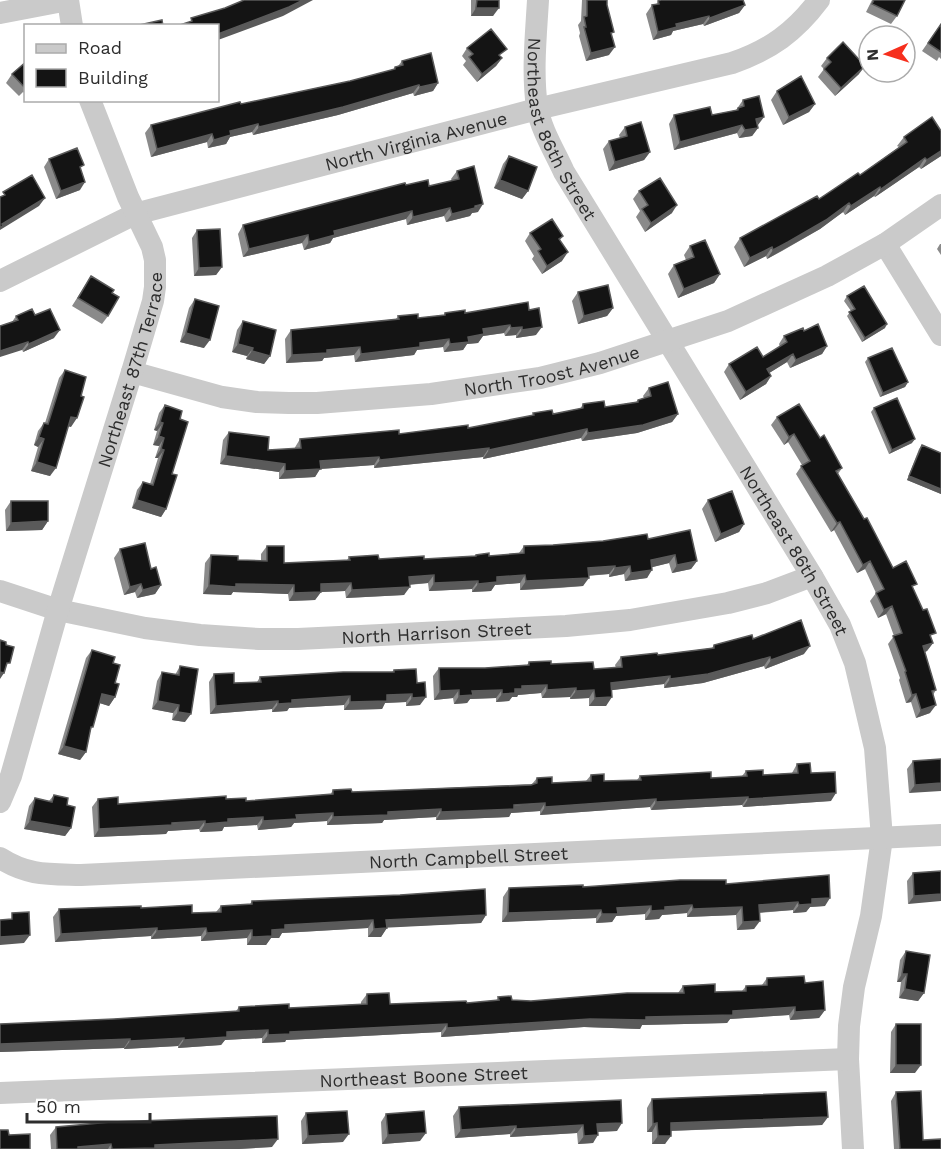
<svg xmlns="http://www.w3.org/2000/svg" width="941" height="1149" font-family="'Work Sans',sans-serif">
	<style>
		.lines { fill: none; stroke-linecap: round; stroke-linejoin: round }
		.minor { stroke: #cacaca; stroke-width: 22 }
		.wall { fill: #8a8a8a }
		.shaded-wall { fill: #5a5a5a }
		.building { fill: #141414; stroke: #5a5a5a; stroke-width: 1.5 }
		.labels { text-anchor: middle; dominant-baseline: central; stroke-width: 6; stroke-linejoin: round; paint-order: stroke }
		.street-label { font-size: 18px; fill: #2d2d2d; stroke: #fff }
	</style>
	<rect width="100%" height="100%" fill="#fff"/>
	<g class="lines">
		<g class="minor">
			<path id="s1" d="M538 0C536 35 532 72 537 107 541 130 555 152 564 172L812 576 840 625 855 663 875 748 882 838 871 916 854 987 849 1026 848 1059 853 1149"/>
			<path d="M0 13 68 0 72 26"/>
			<path d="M885 244 941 335"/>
			<path id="s2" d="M0 281 135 214 537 109 732 63C770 50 795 32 819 0"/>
			<path id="s3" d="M132 372 222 397 257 402 289 403H317L431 394 540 378 600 363 728 321 827 276 885 244 941 205"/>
			<path id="s4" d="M0 591 58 610 145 628 200 635 259 639H298L566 626 630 620 728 603 767 593 812 576"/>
			<path id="s5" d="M0 802 11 776 58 610 132 372 153 301 155 287V260L152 247 128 197 90 100"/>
			<path id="s6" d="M0 858C28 876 49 874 81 875L941 835"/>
			<path id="s7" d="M0 1093 848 1059"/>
		</g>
	</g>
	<path class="wall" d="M471 0H499L493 16H471Z
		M582 0H607V5L611 36 609 55 586 61 579 36 580 33 578 25 581 21Z
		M872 0H905L897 16 891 24 866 12Z
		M658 1 745 5 739 13 704 26 703 24 673 31 671 35 653 40 646 14 652 5H656Z
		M941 24V59L939 57 937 61 922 51Z
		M467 48 501 57 502 58 496 66 477 82 463 65 466 61 462 56Z
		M827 58 859 74 835 96 818 77 824 69 821 66Z
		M402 61 438 83 433 91 414 96 413 93 338 115 253 135 252 132 230 137 226 144 208 148 207 142 151 157 145 133 151 125 241 104 350 81 393 70 395 67 398 66Z
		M26 62V94L23 92 19 96 6 83 12 74Z
		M777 91 815 104 809 112 783 125 771 100Z
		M743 100 758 125V128L752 136 739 138 737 133 674 150 669 124 674 115H712L736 110Z
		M625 127 650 152 644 160 609 171 603 149 609 141 620 138 619 135Z
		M904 137 941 156 921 169 919 167 875 197 874 196 845 215 843 212 820 229 782 251 767 259 766 256 744 267 734 247 740 238 819 199 860 175 899 147 897 146Z
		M509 156 528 191 522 199 494 188 503 164Z
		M49 159 80 190 56 199 44 167Z
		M457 171 478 212 472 213 470 216 446 222 444 216 407 225 406 219 333 238 330 243 304 250 302 243 243 257 238 234 243 225 406 185 429 186 452 181 451 179Z
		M639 191 672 213 645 232 636 217 640 211 633 199Z
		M197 230 222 267 216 275 194 276 192 238Z
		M530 233 563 236 560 240 562 261 542 274 532 259 534 256 525 241Z
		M940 244H941V255L937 249Z
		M690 246 720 274 714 283 678 298 668 274 674 265 686 260 684 255Z
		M91 276 112 293 108 316 102 324 72 306Z
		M578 292 613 308 607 316 578 324 572 301Z
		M847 296 885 328 862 342 847 316 851 311 844 301Z
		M195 299 204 348 180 342 189 308Z
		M529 310 536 335 516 338V335L505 336 504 333 483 336 478 343 467 344 463 350 444 352 443 347 417 350 414 355 355 362 354 355 324 358 322 361 286 363 285 339 291 330 396 319 398 316 418 318 444 315 445 313H465Z
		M35 315 54 338 23 352 12 322 16 316Z
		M243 321 270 356 264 364 246 359 247 356 232 352 237 330Z
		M804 331 827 346 822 354 790 368 787 362 769 373 771 376 766 384 740 400 724 372 729 364 763 357 780 347 779 344 784 336Z
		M868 358 908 382 905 387 880 397 865 362Z
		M65 370 71 427 68 426 50 476 31 471 38 447 34 445 38 431 44 423H45L59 378Z
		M649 388 678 414 672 422 637 433 582 441 581 438 483 459V457L374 468V465L320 469 315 477 279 479V472L220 464 223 440 229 432 268 450 294 449 300 439 399 434 468 428 532 416 533 413 553 414 580 409 583 404 605 407 636 402 638 400 644 398 643 396Z
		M165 405 180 419 166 509 161 517 132 508 137 490 143 482 150 484 158 458H155L159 446 153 445 157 431 154 430 159 413Z
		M874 408 912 443 889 454 871 412Z
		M777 417 820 438 842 468 838 474 893 568 913 589 933 643 927 651 925 652 936 690 933 695 930 713 916 718 911 702 906 703 899 680 900 678 888 644 894 636 886 614 878 618 870 601 876 593 865 569 857 573 834 530 831 532 796 474 802 465 788 442 784 445 771 425Z
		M922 445 941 453V494L907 480 919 449Z
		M708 500 744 524 739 532 715 542 702 509Z
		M11 501 48 521 42 530 6 531 5 510Z
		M648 539 697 561 691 569 672 573 669 563 652 567 647 578 625 581 624 574 609 577V574L588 576 583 586 559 588 520 590V583L495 585 491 591 472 592V589L429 591 428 583 409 585 404 595 346 598 345 591 321 592 315 600 289 601 288 594 233 592 231 595 203 594 205 563 211 555 238 560H261V554L267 546 284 563 347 560 349 557 379 559H424L474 556 476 555 489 556 519 553 524 546 553 545Z
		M120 549 151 569 161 585 155 594 137 598 135 592 124 595 114 558Z
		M753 639 804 654 765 669 764 666 703 683 664 688V684L611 690 606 706H589V698L570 699V697L542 698 541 693 518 695 517 697H512L509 701 496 702V698L470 699 467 703 454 704 453 698 434 700 433 676 439 668H485L527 665 529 662 594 669 616 668 615 665 621 657 658 655 712 648 714 645Z
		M92 650 113 663 115 683V697L109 706 100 703 90 732 86 752 80 760 58 754 86 658Z
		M180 666 185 722 172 720 173 713 152 709 157 681 162 672 175 675Z
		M394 670 417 683 420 705 406 706V702L385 703 382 709 344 710V705L289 708 287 711 272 712V709L210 714 209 682 214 674 234 683 257 682 260 677 392 672Z
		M941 759 909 793 907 769 913 761Z
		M797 764 811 773 831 801 743 807 742 805 651 810 650 807 540 815V811L511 813 509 817 436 820V817L384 820 382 823 327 825V821L294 823 291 827 258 830 257 825 224 827 222 831 200 832 199 829 168 831 166 834 94 837 92 807 98 799 118 804 226 799 246 801 330 795 333 790 352 792 532 784 537 778 552 783 586 781 591 775 604 781 637 780 640 776 711 778 742 776 746 771 763 775 792 773Z
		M54 795 67 805 71 828 65 836 24 829 29 806 35 798 49 801Z
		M941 871 908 904 907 881 913 873Z
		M726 884 825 906 810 907 806 912 793 913V910L759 913 754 929 737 930 736 915 687 917V913L662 915 659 919 645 920V914L616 916 612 922 596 923V918L502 922 503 897 509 888Z
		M252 901 486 915 481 923 387 927 381 937H368V928L282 933 279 938H271L266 945H247V938L201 941V936L151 939V936L55 942 53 917 59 909 141 908 192 913 216 912 221 906 250 904Z
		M906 951 924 993 918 1001 899 998 901 982H897L900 960Z
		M767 978 805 983 825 1010 819 1018 790 1020 789 1015 730 1019 727 1023 642 1025 640 1029 584 1027 441 1037V1032L286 1040 285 1042 262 1043V1038L225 1040 221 1045 178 1048V1046L124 1049V1048L0 1052V1024L114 1019 236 1011 239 1007 289 1008 361 1004V1002L367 994 390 1004 467 1003 496 1001 498 997 512 1000 531 1001 678 993 683 986 715 992 742 991 746 986 762 985Z
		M896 1024 915 1073H890L891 1032Z
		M896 1092 923 1140 941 1149H894L891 1101Z
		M652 1099 828 1117 822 1125 671 1131 665 1144H652V1132H647V1108Z
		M621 1100 617 1131 598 1132 593 1143 578 1144 577 1133 510 1137V1134L455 1138 453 1116 459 1107Z
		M306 1113 343 1142 302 1144 301 1121Z
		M386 1114 420 1141 382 1144 381 1122Z
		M56 1127 272 1147 239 1149H51L50 1135Z"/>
	<path class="shaded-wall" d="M303 0H313L283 16 218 40V34Z
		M745 5 739 13 704 26 710 18Z
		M476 8H499L493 16H471Z
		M709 16 703 24 673 31 671 35 653 40 658 32 676 24Z
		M615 47 609 55 586 61 591 53Z
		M502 58 496 66 477 82 482 74Z
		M865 66 859 74 835 96 841 88Z
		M438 83 433 91 414 96 420 87Z
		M419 85 413 93 338 115 253 135 259 127Z
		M815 104 809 112 783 125 789 117Z
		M764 117 758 125 756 119Z
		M258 124 252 132 230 137 226 144 208 148 214 140 230 131Z
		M742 125 737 133 674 150 680 142Z
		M758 128 752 136 739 138 745 130Z
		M212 134 207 142 151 157 157 149Z
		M941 151V156L921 169 927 160Z
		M650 152 644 160 609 171 615 162Z
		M925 158 919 167 875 197 881 189Z
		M500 180 528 191 522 199 494 188Z
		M85 182 80 190 56 199 61 191Z
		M880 187 874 196 845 215 851 206Z
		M45 198 39 206 0 230V227L2 224Z
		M849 203 843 212 820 229 767 259 773 250Z
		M483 204 478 212 472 213 470 216 446 222 452 214Z
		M677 205 672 213 645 232 651 223Z
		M450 208 444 216 407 225 413 217Z
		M412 211 406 219 333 238 330 243 304 250 309 242 334 231Z
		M308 235 302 243 243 257 249 249Z
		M772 247 766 256 744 267 750 258Z
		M568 252 562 261 542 274 547 266Z
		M222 267 216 275 194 276 199 268Z
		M720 274 714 283 678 298 684 289Z
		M613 308 607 316 578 324 584 316Z
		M887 324 885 328 862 342 865 338Z
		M510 325 504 333 483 336 478 343 467 344 463 350 444 352 450 344 468 337 483 329Z
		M522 327 516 335 505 336 511 328Z
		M542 327 536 335 516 338 522 330Z
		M60 330 54 338 23 352 29 344Z
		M186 333 210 340 204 348 180 342Z
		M449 339 443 347 417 350 414 355 355 362 361 354 420 343Z
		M28 342 22 350 0 357V351Z
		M238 344 253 348 247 356 232 352Z
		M827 346 822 354 790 368 796 360Z
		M360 347 354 355 324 358 322 361 286 363 292 355 327 350Z
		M252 351 270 356 264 364 246 359Z
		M793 354 787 362 761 378 767 369Z
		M771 376 766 384 740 400 746 392Z
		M908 382 905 387 880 397 883 393Z
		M678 414 672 422 637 433 582 441 588 433Z
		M71 417 77 418 71 427 65 425Z
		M160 422 163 423 157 431 154 430Z
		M587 429 581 438 483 459 489 450Z
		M794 434 788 442 784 445 789 437Z
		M159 436 164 438 159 446 153 445Z
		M39 437 44 439 38 447 34 445Z
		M915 439 912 443 889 454 892 450Z
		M489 448 483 457 374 468 380 460Z
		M161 449 164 450 158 458H155Z
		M226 456 285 464 279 472 220 464Z
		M379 457 374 465 320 469 315 477 279 479 285 471 320 461Z
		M37 462 56 468 50 476 31 471Z
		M909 476 941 489V494L907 480Z
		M137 500 166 509 161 517 132 508Z
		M48 521 42 530 6 531 11 523Z
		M840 522 834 530 831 532 837 523Z
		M744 524 739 532 715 542 721 534Z
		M675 555 669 563 645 569 651 560Z
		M697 561 691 569 672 573 677 565Z
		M870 561 865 569 857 573 863 565Z
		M615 566 609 574 582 576 588 568Z
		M630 566 624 574 609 577 615 568Z
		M652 570 647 578 625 581 631 573Z
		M434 575 428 583 403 585 409 577Z
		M525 575 520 583 495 585 491 591 472 592 478 584 497 577Z
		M589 578 583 586 520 590 526 581Z
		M478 581 472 589 429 591 434 583Z
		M351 583 345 591 321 592 315 600 289 601 294 593 321 584Z
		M141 584 135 592 124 595 130 587Z
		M236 584 294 585 288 594 233 592 231 595 203 594 209 585Z
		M161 585 155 594 137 598 143 590Z
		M410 587 404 595 346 598 352 590Z
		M892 606 886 614 878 618 884 610Z
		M933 643 927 651 917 655 923 646Z
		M810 646 804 654 765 669 771 660Z
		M770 657 764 666 703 683 664 688 670 679Z
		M0 672 4 673 0 679Z
		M670 676 664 684 605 691 611 683Z
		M547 685 541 693 518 695 517 697H512L509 701 496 702 502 694 522 686Z
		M576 688 570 697 542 698 547 690Z
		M459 690 453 698 434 700 440 691Z
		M502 690 496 698 470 699 467 703 454 704 459 696 472 691Z
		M594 690 589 698 570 699 576 691Z
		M102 694 115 697 109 706 96 702Z
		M412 694 406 702 385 703 382 709 344 710 350 702 387 695Z
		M916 694 911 702 906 703 912 695Z
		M350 696 344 705 289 708 287 711 272 712 278 704 292 700Z
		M426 697 420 705 406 706 412 698Z
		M612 697 606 706H589L595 698Z
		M158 701 179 705 173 713 152 709Z
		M278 701 272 709 210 714 216 706Z
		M936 705 930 713 916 718 921 710Z
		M178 712 191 714 185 722 172 720Z
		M64 746 86 752 80 760 58 754Z
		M941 783V791L909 793 915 785Z
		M836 793 831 801 743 807 748 799Z
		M748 797 742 805 651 810 656 802Z
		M656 799 650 807 540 815 545 807Z
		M545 803 540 811 511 813 509 817 436 820 441 812Z
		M441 809 436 817 384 820 382 823 327 825 333 817 388 812Z
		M333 813 327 821 294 823 291 827 258 830 263 821 296 815Z
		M263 817 257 825 224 827 222 831 200 832 205 824 228 819Z
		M30 821 71 828 65 836 24 829Z
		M205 821 199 829 168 831 166 834 94 837 99 829Z
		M941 894V901L908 904 914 896Z
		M830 898 825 906 810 907 806 912 793 913 799 905 812 899Z
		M798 902 793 910 753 913 759 905Z
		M692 905 687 913 662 915 659 919 645 920 651 911 665 907Z
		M651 906 645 914 616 916 612 922 596 923 602 914 617 908Z
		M742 907 736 915 687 917 693 909Z
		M601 910 596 918 502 922 508 913Z
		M486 915 481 923 380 928 386 920Z
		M373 920 368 928 282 933 279 938H271L266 945H247L252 937 285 925Z
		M760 921 754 929 737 930 743 922Z
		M157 928 151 936 55 942 61 934Z
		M206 928 201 936 151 939 157 931Z
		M387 928 381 937H368L374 929Z
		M252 930 247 938 201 941 207 933Z
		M30 935 24 943 0 945V937Z
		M902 974H907L901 982H897Z
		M905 989 924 993 918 1001 899 998Z
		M795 1007 789 1015 730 1019 727 1023 642 1025 640 1029 584 1027 441 1037 447 1028 590 1019 646 1017Z
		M825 1010 819 1018 790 1020 795 1012Z
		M447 1024 441 1032 286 1040 285 1042 262 1043 268 1035 290 1032Z
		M268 1030 262 1038 225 1040 221 1045 178 1048 184 1040 227 1032Z
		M184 1038 178 1046 124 1049 130 1041Z
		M130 1039 124 1048 0 1052V1044Z
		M896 1065H921L915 1073H890Z
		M828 1117 822 1125 665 1131 671 1123Z
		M622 1123 617 1131 592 1132 597 1124Z
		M657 1123 652 1132H647L653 1124Z
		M583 1125 577 1133 510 1137 516 1129Z
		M516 1126 510 1134 455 1138 461 1130Z
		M426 1133 420 1141 382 1144 388 1135Z
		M349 1134 343 1142 302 1144 308 1136Z
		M598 1135 593 1143 578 1144 584 1136Z
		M658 1136H671L665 1144H652Z
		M278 1139 272 1147 239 1149H127L155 1145Z
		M111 1144 108 1149H77L78 1147Z"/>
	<path class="building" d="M244 0H303L289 7 218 34V26H177L192 21 191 18 225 8Z
		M477 0H499V8H476Z
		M587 0H607V5L614 32 611 33 615 47 591 53 584 27H586L584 17 587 16Z
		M661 0H743L745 5 710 18 709 16 676 24 677 27 658 32 652 5 659 4 658 1Z
		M874 0H905L897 16 872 4Z
		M162 20 163 26H135Z
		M941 24V52L928 43Z
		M491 29 507 49 499 55 502 58 482 74 469 57 473 54 467 48Z
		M843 42 865 66 841 88 824 69 831 62 827 58Z
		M431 53 438 83 420 87 419 85 343 107 259 127 258 124 230 131 231 135 214 140 212 134 157 149 151 125 240 102 241 104 350 81 395 69V67L403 65 402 61Z
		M26 62V87L25 88 12 74Z
		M801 76 815 104 789 117 777 91Z
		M759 96 764 117 756 119 758 128 745 130 742 125 680 142 674 115 710 107 712 115 738 110V108L744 106 743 100Z
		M932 117 941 131V151L927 160 925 158 881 189 880 187 851 206 849 203 826 220 788 242 773 250 772 247 750 258 740 238 817 196 819 199 858 173 860 175 907 142 904 137Z
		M641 122 650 152 615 162 609 141 627 136 625 127Z
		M77 148 84 165 80 167 85 182 61 191 49 159Z
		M509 156 537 167 528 191 500 180Z
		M474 166 483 204 475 206V208L452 214 450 208 413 217 412 211 334 231 335 235 309 242 308 235 249 249 243 225 405 183 406 185 428 180 429 186 459 179 457 171Z
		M32 175 45 198 2 224 3 226 0 227V197L5 195 3 192Z
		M660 178 677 205 651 223 642 209 648 205 639 191Z
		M552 219 563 236 559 239 568 252 547 266 538 251 541 249 530 233Z
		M220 229 222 267 199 268 197 230Z
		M705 240 720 274 684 289 674 265 694 257 690 246Z
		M91 276 114 290 112 293 119 297 108 316 78 298Z
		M608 285 613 308 584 316 578 292Z
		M864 286 887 324 865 338 849 312 855 309 847 296Z
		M195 299 219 306 210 340 186 333Z
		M528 302 529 310 539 308 542 327 522 330V327L511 328 510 325 483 329 484 334 468 337 469 342 450 344 449 339 420 343V347L361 354 360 347 327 350V353L292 355 291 330 399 319 398 316 418 314V318L445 315V313L465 310V313Z
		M32 309 35 315 50 309 60 330 29 344 28 342 0 351V326L18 320 16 316Z
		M243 321 276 330 270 356 252 351 253 348 238 344Z
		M818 324 827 346 796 360 793 354 767 369 771 376 746 392 729 364 757 347 763 357 787 342 784 336 803 328 804 331Z
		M892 348 908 382 883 393 868 358Z
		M65 370 86 377 81 396 84 397 77 418 71 417 56 468 37 462 44 439 39 437 44 423 48 424Z
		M668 382 678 414 643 425 588 433 587 429 489 450V448L380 460 379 457 320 461 321 469 285 471V464L226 456 229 432 269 437 268 450 301 448 300 439 399 430V434L468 425V428L534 415 533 413 552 410 553 414 583 408V404L604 401 605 407 638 402V400L651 396 649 388Z
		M897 398 915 439 892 450 874 408Z
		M799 404 820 438 824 435 842 468 836 471 864 519 867 518 893 568 906 561 917 584 912 586 923 610 927 609 936 633 930 635 933 643 923 646 936 690 932 691 936 705 921 710 916 694 912 695 905 672 906 671 893 636 902 633 892 606 884 610 876 593 884 589 870 561 863 565 840 522 837 523 801 466 810 461 794 434 789 437 777 417Z
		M165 405 182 411 180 419 188 422 172 474 177 475 166 509 137 500 143 482 153 485 164 450 161 449 164 438 159 436 163 423 160 422Z
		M922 445 941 453V489L909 476Z
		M732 491 744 524 721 534 708 500Z
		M11 501H48V521L11 523Z
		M690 530 697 561 677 565 675 555 651 560 652 570 631 573 630 566 615 568V566L588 568 589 578 526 581 525 575 497 577V582L478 584V581L434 583V575L409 577 410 587 352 590 351 583 321 584V592L294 593V585L236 584V587L209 585 211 555 238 556V560L267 561V546H284V563L350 560 349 557 378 555 379 559 424 556V559L476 556V555L489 553V556L524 553V546L553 545 603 541 647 534 648 539Z
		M145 543 151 569 156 567 161 585 143 590 141 584 130 587 120 549Z
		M801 620 810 646 771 660 770 657 708 674 670 679V676L611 683 612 697 595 698 594 690 576 691V688L547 690V685L522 686V689H515V693L502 694V690L472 691 473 695 459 696V690L440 691 439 668H485L529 665V662L551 661V664L593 662 594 669 622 667 621 657 657 653 658 655 714 648V645L752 635 753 639Z
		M0 640 6 642V645L14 647 10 663H7L4 673 0 672Z
		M92 650 115 657 113 663 120 665 115 683 119 684 115 697 102 694 93 727H91L86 752 64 746Z
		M180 666 198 669 191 714 178 712 179 705 158 701 162 672 179 675Z
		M416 669 417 683 425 682 426 697 412 698V694L387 695V701L350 702V696L292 700V703L278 704V701L216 706 214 674 234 673V683L261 682 260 677 343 672H394V670Z
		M941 759V783L915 785 913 761Z
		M810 763 811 773 835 772 836 793 748 799V797L656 802V799L545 807V803L514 805V809L441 812V809L388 812V815L333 817V813L296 815 297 819 263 821V817L228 819V822L205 824V821L172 823V825L99 829 98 799 118 797V804L226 796V799L246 798V801L333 794V790L351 789 352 792 531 785 537 783V778L552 777V783L591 781V775L604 774V781L641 780 640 776 711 772V778L747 776 746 771 763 770V775L798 773 797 764Z
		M54 795 68 798 67 805 75 807 71 828 30 821 35 798 52 802Z
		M941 871V894L914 896 913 873Z
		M829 875 830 898 812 899V904L799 905 798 902 759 905 760 921 743 922 742 907 693 909 692 905 665 907V910L651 911V906L617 908 618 914H602L601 910 508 913 509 888 583 885V887L680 880H726V884Z
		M485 889 486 915 386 920 387 928 374 929 373 920 285 925V929L272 930V936L252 937V930L207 933 206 928 157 931V928L61 934 59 909 141 906V908L192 905V913L221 912V906L252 904V901L400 895Z
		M29 912 30 935 0 937V920L12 919V913Z
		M906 951 930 955 924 993 905 989 907 974H902Z
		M804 976 805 983 823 981 825 1010 795 1012V1007L733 1011V1015L646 1017V1020L590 1019 447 1028V1024L290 1032V1034L268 1035V1030L227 1032V1037L184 1040V1038L130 1041V1039L0 1044V1024L114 1019 239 1011V1007L289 1004V1008L367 1004V994L389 993 390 1004 466 1001 467 1003 499 1000 498 997 511 996 512 1000 531 1001 627 993H684L683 986 715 984V992L746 991V986L767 985V978Z
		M896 1024H921V1065H896Z
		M921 1091 923 1140 941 1139V1149H900L896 1092Z
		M826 1092 828 1117 671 1123V1136H658L657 1123 653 1124 652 1099Z
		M621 1100 622 1123 597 1124 598 1135 584 1136 583 1125 516 1129V1126L461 1130 459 1107Z
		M347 1111 349 1134 308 1136 306 1113Z
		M424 1111 426 1133 388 1135 386 1114Z
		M277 1116 278 1139 155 1145V1148L112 1149 111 1144 78 1147V1149H57L56 1127 111 1122Z
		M0 1130H8L9 1135 30 1134V1149H0Z"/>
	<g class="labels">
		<g class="street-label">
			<text stroke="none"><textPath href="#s1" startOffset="135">Northeast 86th Street</textPath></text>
			<text stroke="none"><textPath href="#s2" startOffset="441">North Virginia Avenue</textPath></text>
			<text stroke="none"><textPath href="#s5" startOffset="452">Northeast 87th Terrace</textPath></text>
			<text stroke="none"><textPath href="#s3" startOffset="426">North Troost Avenue</textPath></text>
			<text stroke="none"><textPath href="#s1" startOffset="621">Northeast 86th Street</textPath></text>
			<text stroke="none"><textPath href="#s4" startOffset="442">North Harrison Street</textPath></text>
			<text stroke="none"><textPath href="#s6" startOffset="472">North Campbell Street</textPath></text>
			<text stroke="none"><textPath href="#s7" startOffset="424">Northeast Boone Street</textPath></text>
		</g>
	</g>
	<rect x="24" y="24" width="195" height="78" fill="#ffffff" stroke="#ababab" stroke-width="1.5"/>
	<rect x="36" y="44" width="30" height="9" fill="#cacaca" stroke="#ababab" stroke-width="1.5"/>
	<text x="78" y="54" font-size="18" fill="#2d2d2d">Road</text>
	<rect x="36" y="69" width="30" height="18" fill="#141414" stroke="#ababab" stroke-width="1.5"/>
	<text x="78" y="84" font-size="18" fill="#2d2d2d">Building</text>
	<g transform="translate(887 54) rotate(267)"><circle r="28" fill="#ffffff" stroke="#ababab" stroke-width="1.5"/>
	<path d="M0-4.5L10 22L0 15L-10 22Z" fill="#f62f1d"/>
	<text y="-9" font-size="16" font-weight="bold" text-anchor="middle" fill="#2d2d2d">N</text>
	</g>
	<path d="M27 1113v9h123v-9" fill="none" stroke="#2d2d2d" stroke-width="3"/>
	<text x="36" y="1113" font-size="18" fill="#2d2d2d" stroke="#ffffff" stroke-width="4.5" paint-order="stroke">50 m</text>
</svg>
